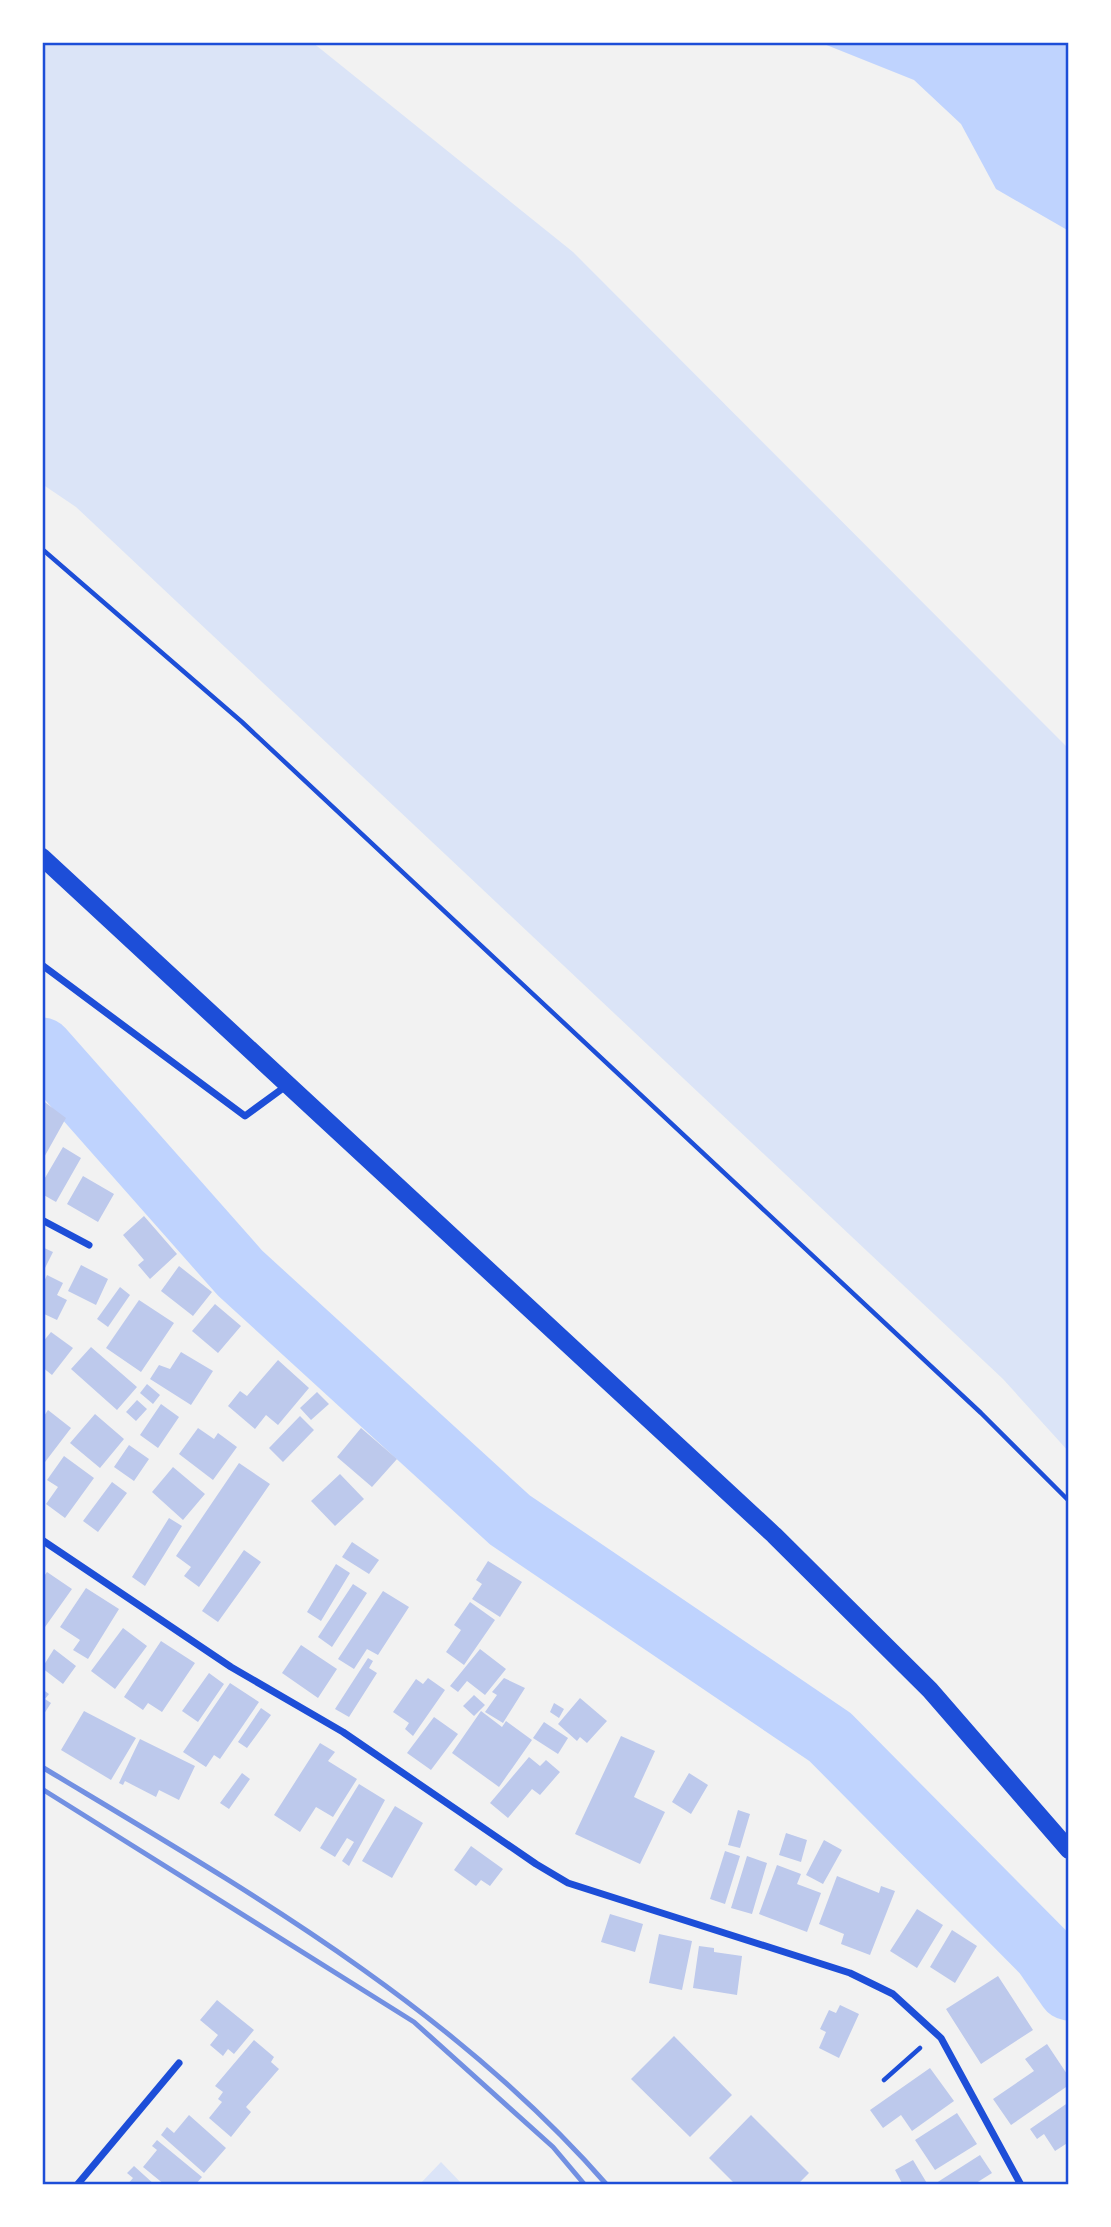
<svg xmlns="http://www.w3.org/2000/svg" width="1111" height="2227" font-family="Rubik,sans-serif">
	<style>
		.green { fill: #dbe4f7 }
		.water { fill: #bfd3fe }
		.lines { fill: none; stroke-linecap: round; stroke-linejoin: round }
		.river { stroke: #bfd3fe; stroke-width: 63 }
		.building { fill: #bdc9ec }
		.path { stroke: #1d4ed8; stroke-width: 4.5 }
		.minor { stroke: #1d4ed8; stroke-width: 7 }
		.primary { stroke: #1d4ed8; stroke-width: 18 }
		.rail { stroke: #7290e2; stroke-width: 5 }
		.neatline { fill: none; stroke: #1d4ed8; stroke-width: 2.5 }
	</style>
	<rect width="100%" height="100%" fill="#f2f2f2"/>
	<path class="green" d="M42 42H312L573 252 1069 749V1452L1003 1379 76 507 42 484Z
		M441 2162 463 2185H419Z"/>
	<path class="water" d="M819 42H1069V231L996 189 961 124 914 80Z"/>
	<g class="lines">
		<path class="river" d="M42 1049 240 1273 510 1520 830 1737 1044 1953 1069 1989"/>
	</g>
	<path class="building" d="M42 1100 66 1118 42 1161Z
		M63 1147 81 1158 56 1202 42 1194V1183Z
		M83 1176 114 1194 98 1222 67 1204Z
		M144 1216 177 1254 150 1279 138 1265 144 1260 123 1235Z
		M42 1247 53 1252 42 1274Z
		M81 1265 108 1279 96 1305 68 1291Z
		M179 1266 212 1292 193 1316 161 1291Z
		M47 1275 63 1283 57 1295 67 1300 57 1320 42 1313V1286Z
		M120 1287 130 1295 108 1327 97 1319Z
		M139 1300 174 1323 141 1372 106 1348Z
		M215 1304 241 1326 218 1353 192 1331Z
		M51 1332 73 1348 52 1375 42 1367V1343Z
		M91 1347 137 1387 117 1410 71 1369Z
		M181 1352 213 1371 191 1405 150 1379 159 1365 170 1369Z
		M278 1360 309 1388 278 1425 266 1415 255 1429 228 1406 240 1391 247 1396Z
		M147 1384 160 1395 153 1404 140 1393Z
		M317 1392 329 1404 311 1420 300 1408Z
		M137 1400 147 1409 136 1421 126 1412Z
		M161 1404 179 1417 158 1448 140 1435Z
		M48 1410 71 1428 42 1466V1419Z
		M95 1414 124 1439 100 1468 70 1443Z
		M300 1416 314 1430 283 1462 269 1448Z
		M198 1428 214 1439 218 1433 237 1447 213 1480 179 1454Z
		M361 1428 397 1459 372 1487 337 1457Z
		M129 1445 149 1459 134 1481 114 1467Z
		M64 1456 94 1478 65 1518 46 1504 58 1487 47 1480Z
		M239 1463 270 1484 199 1587 184 1576 191 1567 176 1556Z
		M173 1467 205 1494 183 1520 152 1492Z
		M340 1474 364 1499 335 1526 311 1501Z
		M112 1482 127 1493 98 1532 83 1521Z
		M169 1518 182 1526 145 1586 132 1577Z
		M352 1542 379 1560 369 1574 342 1557Z
		M244 1550 261 1562 218 1622 202 1611Z
		M488 1561 522 1582 500 1617 472 1599 482 1584 476 1580Z
		M336 1564 350 1573 321 1621 307 1612Z
		M47 1572 72 1589 45 1627 42 1625V1579Z
		M353 1584 367 1593 332 1647 318 1637Z
		M86 1588 119 1609 88 1659 73 1650 80 1640 60 1627Z
		M383 1591 409 1607 378 1655 367 1649 354 1669 338 1659Z
		M470 1602 495 1620 464 1665 446 1652 461 1630 454 1625Z
		M123 1628 147 1646 115 1689 91 1671Z
		M161 1641 195 1663 162 1712 148 1703 143 1710 124 1697Z
		M301 1645 337 1669 318 1698 282 1673Z
		M54 1649 76 1666 63 1684 42 1668Z
		M480 1649 506 1669 485 1695 467 1681 458 1692 450 1686Z
		M368 1658 373 1661 369 1668 377 1673 349 1717 335 1709Z
		M209 1673 224 1684 198 1722 182 1711Z
		M428 1678 445 1690 413 1736 405 1729 409 1723 393 1712 416 1679 423 1684Z
		M504 1678 525 1688 503 1723 485 1712 497 1695 492 1692Z
		M230 1683 259 1702 220 1759 214 1755 206 1767 183 1752Z
		M42 1689 49 1694 45 1699 51 1703 42 1717Z
		M474 1695 485 1705 474 1716 463 1706Z
		M580 1698 607 1721 587 1743 580 1737 577 1741 558 1724Z
		M554 1703 564 1709 559 1718 550 1712Z
		M261 1708 271 1715 247 1748 238 1742Z
		M84 1711 136 1738 111 1780 61 1750Z
		M481 1711 502 1727 506 1721 532 1740 499 1787 452 1753Z
		M434 1717 458 1734 431 1770 407 1753Z
		M544 1722 568 1738 558 1754 533 1738Z
		M621 1736 655 1751 634 1797 665 1812 640 1864 575 1834Z
		M140 1739 195 1766 179 1800 159 1790 156 1797 125 1781 123 1785 119 1783Z
		M320 1743 335 1752 328 1761 357 1779 333 1817 316 1807 300 1832 274 1815Z
		M529 1757 540 1766 546 1760 560 1772 540 1795 532 1789 508 1818 490 1803Z
		M242 1773 250 1779 229 1809 220 1803Z
		M689 1773 708 1785 691 1814 672 1802Z
		M359 1784 385 1800 349 1866 342 1861 354 1842 347 1838 335 1857 320 1848Z
		M395 1806 423 1823 392 1878 362 1861Z
		M738 1810 750 1814 740 1848 728 1845Z
		M786 1833 807 1840 801 1862 779 1855Z
		M824 1840 842 1850 823 1884 806 1875Z
		M471 1846 503 1869 490 1886 481 1880 476 1886 454 1870Z
		M725 1851 740 1856 725 1904 710 1899Z
		M747 1856 767 1863 752 1914 731 1908Z
		M777 1865 801 1874 797 1884 821 1893 807 1932 759 1914Z
		M837 1876 879 1893 881 1886 895 1891 870 1955 841 1944 844 1934 819 1924Z
		M917 1909 943 1925 917 1968 890 1951Z
		M610 1914 643 1924 635 1952 601 1942Z
		M952 1930 977 1946 955 1983 930 1967Z
		M659 1934 692 1941 682 1990 649 1983Z
		M699 1946 714 1948V1952L742 1956 737 1995 693 1988Z
		M998 1976 1033 2030 981 2064 946 2009Z
		M217 2000 254 2030 234 2054 228 2049 223 2056 210 2045 218 2035 200 2020Z
		M840 2005 859 2014 839 2058 819 2048 826 2032 820 2029 829 2010 836 2013Z
		M674 2036 732 2095 690 2137 631 2079Z
		M254 2040 274 2057 271 2062 279 2069 246 2107 251 2112 231 2137 209 2118 222 2102 218 2099 223 2092 215 2086Z
		M1047 2044 1069 2077V2085L1011 2125 993 2099 1034 2071 1025 2059Z
		M930 2068 954 2101 912 2131 901 2115 883 2128 870 2110Z
		M1069 2102V2142L1055 2151 1044 2134 1037 2139 1030 2129Z
		M957 2113 977 2144 935 2170 915 2140Z
		M189 2115 226 2148 204 2173 161 2135 167 2127 174 2133Z
		M751 2115 809 2173 797 2185H736L709 2158Z
		M157 2140 202 2177 195 2185H165L143 2167 157 2150 152 2146Z
		M980 2155 992 2173 973 2185H933Z
		M913 2160 928 2185H903L895 2170Z
		M134 2166 155 2185H127L133 2178 127 2173Z"/>
	<g class="lines">
		<path class="path" d="M42 549 242 722 981 1413 1069 1501
			M884 2080 920 2048"/>
		<path class="minor" d="M42 965 245 1116 286 1086
			M42 1220 89 1245
			M42 1540 231 1667 343 1732 536 1864 568 1883 850 1973 893 1994 941 2038 1021 2185
			M77 2185 179 2063"/>
		<path class="primary" d="M42 857 774 1535 930 1690 1069 1850"/>
		<path class="rail" d="M42 1767C243 1888 451 2006 607 2185
			M42 1789 414 2022 553 2147 585 2185"/>
	</g>
	<rect width="1111" height="2227" fill="none" stroke="#ffffff" stroke-width="88"/>
	<rect x="44" y="44" width="1023" height="2139" class="neatline"/>
</svg>
